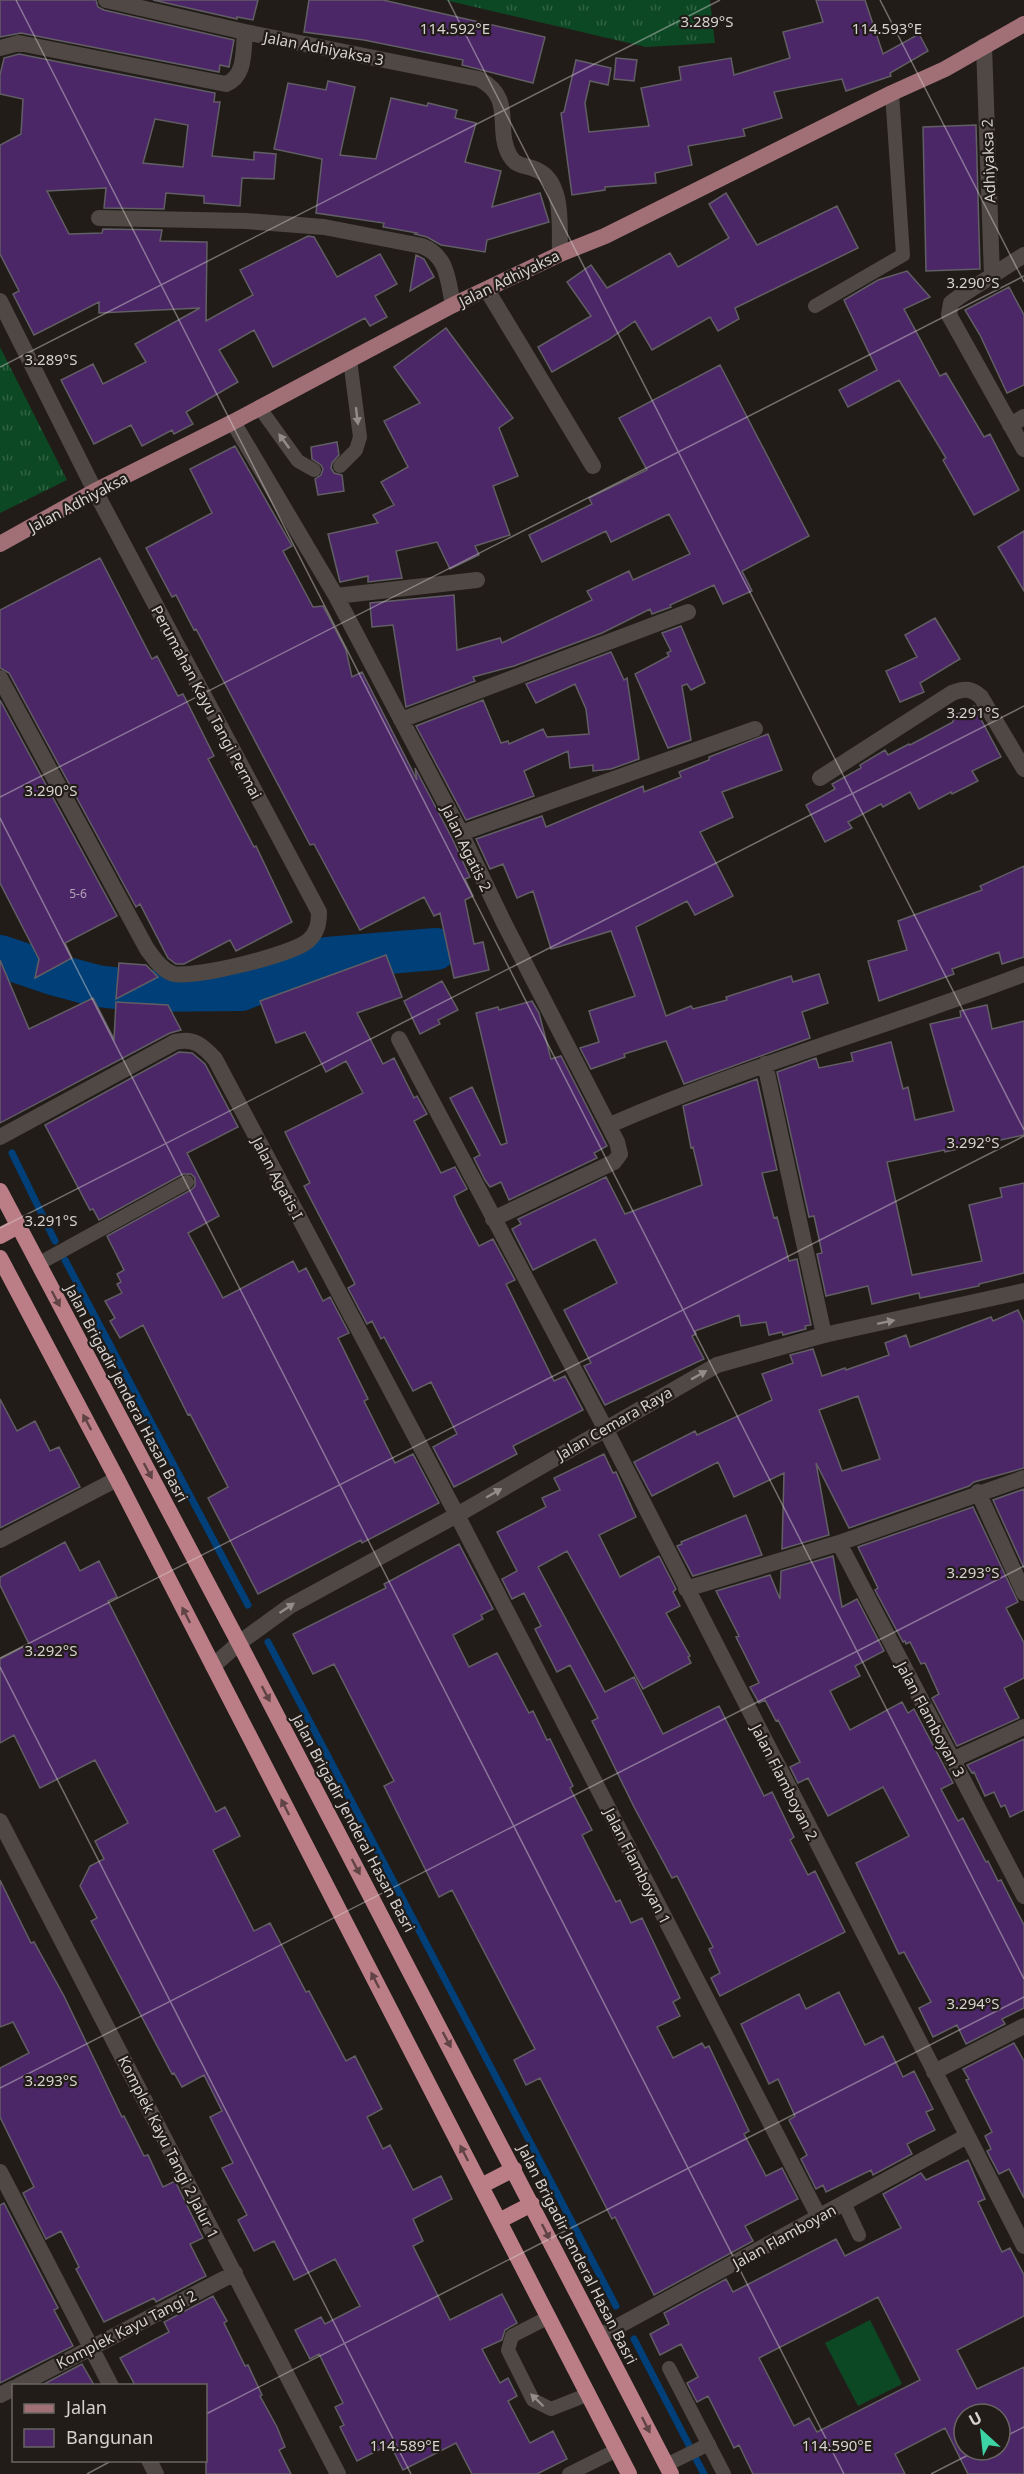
<svg xmlns="http://www.w3.org/2000/svg" width="1024" height="2474" font-family="'Noto Sans',sans-serif">
	<style>
		.grass { fill: url(#grass-tufts) }
		.park { fill: #0d4824 }
		.lines { fill: none; stroke-linecap: round; stroke-linejoin: round }
		.stream { stroke: #003f78; stroke-width: 7 }
		.river { stroke: #003f78; stroke-width: 42 }
		.building { fill: #4c2768; stroke: #615e64; stroke-width: 1.5; fill-rule: evenodd }
		.service { stroke: #4f4845; stroke-width: 14 }
		.minor { stroke: #4f4845; stroke-width: 16 }
		.tertiary { stroke: #4f4845; stroke-width: 16 }
		.primary { stroke: #a17076; stroke-width: 16 }
		.trunk { stroke: #bc7e86; stroke-width: 16 }
		.oneway { fill: #928d8a }
		.oneway2 { fill: #604345 }
		.ticks { fill: none; stroke: #d6d2d0; stroke-width: 1.5; stroke-opacity: 0.45 }
		.labels { text-anchor: middle; dominant-baseline: central; stroke-width: 4.5; stroke-linejoin: round; paint-order: stroke }
		.number-label { font-size: 12px; fill: #b4a7b6 }
		.street-label { font-size: 15px; fill: #d6d2d0; stroke: #221c19 }
		.ticks-label { font-size: 15px; text-anchor: middle; fill: #d6d2d0; stroke: #221c19; stroke-width: 4.5; stroke-linejoin: round; paint-order: stroke }
	</style>
	<defs>
		<pattern id="grass-tufts" width="24" height="20" patternUnits="userSpaceOnUse" patternTransform="scale(1.5)"><rect width="24" height="20" fill="#0d4824"/><path d="M3 7l-1-3M5 7V3M7 7l1-3M15 17l-1-3M17 17v-4M19 17l1-3" fill="none" stroke="#306243"/></pattern>
	</defs>
	<rect width="100%" height="100%" fill="#221c19"/>
	<path class="grass" d="M445 0H710L715 43 646 47Z
		M0 347 67 480 0 513Z"/>
	<path class="park" d="M870 2320 902 2384 858 2406 825 2343Z"/>
	<g class="lines">
		<path class="stream" d="M12 1153 55 1241
			M65 1260 248 1605
			M268 1642 616 2306
			M634 2339 704 2474"/>
		<path class="river" d="M0 956 56 975 97 986 141 991 241 990 327 958 436 949"/>
	</g>
	<path class="building" d="M0 0H96L98 7 104 10 234 40 229 67 220 65 219 72 21 33 0 37Z
		M153 0H258L253 20 237 17V19Z
		M309 0H383L545 37 533 83 462 65 463 60 364 40 304 32Z
		M816 0H865L883 54 919 34 928 51 890 73 891 76 846 91 842 79 774 92 782 118 743 129 745 136 688 146 692 165 655 173 656 183 605 187V190L572 195 561 113 564 112 576 60 611 68 608 85 590 81 585 103 589 132 649 126 641 88 681 80 679 67 731 58 734 75 790 58 783 32 823 22Z
		M19 54 215 93 214 102H220L212 156 254 160V152L276 154 274 179 242 178 240 206 204 203V196L166 193 164 209 104 208 106 188 47 191 69 234 102 233 103 229 162 230 160 241 207 242 206 321 253 295 240 270 308 236 314 237 337 277 380 254 397 284 375 296 387 317 370 326 365 318 273 367 254 330 219 350 238 382 186 412 193 424 174 434 172 430 142 446 131 425 94 444 61 380 93 364 103 384 146 362 135 344 200 308 99 313V302L34 335 13 294 19 291 0 254V145L21 134 23 99 0 94V75L4 58ZM155 119 188 125 183 167 143 163Z
		M616 58 637 60 634 81 614 79Z
		M328 81 355 87 340 155 376 159 391 98 427 106 428 103 457 110 455 118 476 123 465 162 501 171 492 207 540 193 549 222 487 240 485 252 441 245 427 237 415 234 417 233 383 227 384 223 316 213 322 159 274 149 288 83 326 90Z
		M976 125 980 269 926 271 923 127Z
		M726 193 757 245 837 206 858 248 735 308 739 319 718 331 710 317 652 350 635 321 608 340 552 372 538 347 591 316 567 282 591 265 607 288 670 253 678 267 729 238 709 204Z
		M416 255 424 259 434 277 410 291Z
		M907 271 930 297 904 309 940 376 946 373 984 437 990 434 1019 490 974 515 943 460 946 458 899 380 848 407 839 390 877 370 844 300 878 280Z
		M1009 287 1024 315V385L1007 393 980 335 965 310Z
		M446 328 513 418 499 428 518 476 493 486 510 535 475 546 479 555 450 569 437 542 396 551 402 578 368 582V576L340 582 328 534 378 523 373 515 394 505 381 482 408 467 384 421 420 403 394 367Z
		M720 365 809 536 742 571 752 591 723 604 714 585 670 605 671 607 652 614 650 609 602 633 514 666 473 677 475 681 406 707 393 625 372 627 370 603 454 595 457 650 500 638 502 643 592 600 587 591 629 571 633 580 690 554 669 514 611 542 606 531 542 562 529 535 592 504 589 498 647 470 619 418Z
		M337 442 339 455 332 463 331 468 334 473 342 475 344 491 318 495 315 479 321 475 323 469 321 465 312 459 311 447Z
		M235 446 292 546 283 551 313 607 323 606 346 650 352 677 362 672 417 780 415 768 452 838 470 877 465 879 473 896 465 900 474 944 483 942 489 970 454 978 440 913 434 916 424 897 360 930 314 844 310 845 196 629 194 630 176 595 172 597 146 548 212 513 190 469Z
		M1024 531V591L998 547Z
		M100 558 152 659 157 656 178 696 183 694 214 756 208 759 254 847 256 846 292 922 236 951 230 940 184 964H176L168 958 140 904 136 907 9 673 0 668V610Z
		M935 618 960 659 920 683 924 692 900 702 886 671 917 657 905 635Z
		M681 626 705 683 691 690 687 684 682 686 691 740 668 748 635 674 669 656 667 653 671 651 662 633Z
		M611 652 624 680 627 678 639 759 611 769 593 771V765L570 768 568 751 524 771 534 796 466 820 416 726 483 700 501 743 508 741 509 744 543 729 547 737 589 734 586 709 575 684 536 703 526 684Z
		M0 700 117 916 65 943 72 958 35 978 39 959 0 883Z
		M974 706 1001 757 972 771 978 781 952 794 951 792 919 809 910 792 883 807 881 804 848 822 852 828 825 842 806 805 835 789 832 784 861 768 860 765 885 750 888 755 909 744 910 745 953 722V716Z
		M768 734 782 770 722 792 733 817 700 832 733 896 695 915 687 901 636 927 666 1016 691 1006 693 1009 727 1000 726 997 791 976 793 982 819 974 828 1003 802 1012 810 1038 684 1084 666 1041 624 1054 625 1057 591 1069 580 1048 599 1042 589 1011 635 996 611 931 551 949 533 891 517 898 503 864 490 869 476 839 542 816 546 827 643 786 644 792 681 777 679 772 709 760V757Z
		M1024 866V957L1002 964 999 952 952 969 954 974 879 1001 868 961 907 950 898 921 982 890 980 886Z
		M386 955 402 997 357 1013 383 1064 394 1058 414 1098 417 1096 427 1114 414 1121 441 1173 455 1167 467 1189 454 1196 457 1204 479 1246 493 1239 515 1280 506 1284 554 1381 565 1376 583 1410 513 1446 517 1454 454 1487 433 1447 457 1434 431 1382 413 1391 384 1337 381 1339 372 1321 367 1324 348 1288 355 1284 304 1186 310 1183 285 1132 363 1093 346 1061 326 1072 305 1032 276 1043 260 1001Z
		M0 960 29 1029 93 998 114 1039 116 1002 168 1005 181 1030 170 1033 0 1123Z
		M119 963 146 965 158 977 116 999Z
		M442 981 458 1010 438 1020 440 1024 420 1034 404 1001Z
		M532 1001 539 1013 551 1059 561 1056 607 1146 594 1153 597 1158 509 1200 501 1182 490 1187 485 1180 474 1158 480 1155 450 1098 472 1087 501 1145 507 1143 476 1013 498 1007 499 1010Z
		M987 1005 992 1029 1024 1021V1135L945 1152 944 1150 887 1162 912 1275 982 1261 969 1205 1002 1197 1000 1188 1024 1183V1273L979 1284V1286L920 1298 919 1293 872 1304 868 1286 826 1296 817 1254 822 1253 814 1216 809 1217 777 1072 816 1058 819 1068 853 1061 851 1053 891 1042 903 1089 908 1087 915 1120 954 1111 930 1024 961 1017 960 1011Z
		M179 1052 192 1053 205 1064 238 1127 187 1153 219 1216 188 1233 223 1298 293 1261 299 1272 306 1268 323 1301 330 1297 349 1333 338 1338 368 1399 364 1401 395 1463 413 1454 439 1503 362 1543 361 1540 258 1594 208 1498 228 1487 190 1414 188 1415 143 1325 120 1338 110 1321 115 1318 105 1301 122 1293 117 1284 121 1282 117 1274 124 1270 107 1236 191 1190 195 1186V1178L191 1174H183L99 1220 93 1209 90 1210 45 1125Z
		M757 1079 777 1170 762 1173 774 1218 777 1217 789 1261 797 1259 811 1325 805 1326 806 1329 783 1335 782 1332 769 1335 766 1322 741 1326 739 1315 695 1331 696 1334 692 1336 704 1359 605 1405 584 1366 591 1363 564 1310 617 1283 595 1239 533 1270 512 1229 521 1224 518 1219 606 1177 625 1214 702 1185 693 1147 691 1148 683 1106Z
		M1018 1310 1024 1323V1468L974 1482 969 1486 849 1528 816 1463 829 1535 782 1549 784 1473 734 1497 718 1462 652 1496 634 1462 695 1431 697 1435 772 1400 762 1374 793 1363 790 1355 813 1349 822 1376 845 1368 846 1370 889 1355 885 1343 906 1335 910 1347 991 1317 993 1321ZM858 1396 880 1459 842 1471 819 1410Z
		M0 1399 17 1431 35 1421 50 1451 59 1447 80 1487 0 1528Z
		M604 1454 613 1473 616 1472 636 1517 599 1535 620 1577 659 1556 676 1589 673 1592 680 1606 666 1613 690 1656 688 1657 691 1663 643 1689 567 1551 538 1567 605 1692 634 1677 663 1734 719 1706 764 1796 772 1792 794 1837 790 1840 808 1875 815 1871 845 1932 720 1996 711 1978 720 1973 709 1949 713 1947 677 1876 672 1878 634 1807 592 1721 598 1718 570 1665 557 1672 535 1629 541 1626 524 1593 512 1599 502 1579 517 1571 497 1532 546 1507 542 1498 560 1490 554 1478Z
		M1024 1489V1568L993 1500Z
		M973 1507 1018 1602 1006 1608 1024 1643V1678L1004 1688 1019 1718 957 1746 932 1698 939 1694 925 1663 921 1664 910 1642 906 1644 905 1641 903 1642 875 1590 878 1588 858 1547Z
		M746 1515 762 1555 693 1576 677 1546 682 1544 681 1542Z
		M65 1542 80 1571 99 1561 117 1597 108 1601 169 1721 216 1812 225 1807 240 1836 213 1850 254 1931 270 1923 306 1992 309 1991 346 2061 355 2056 382 2109 367 2117 383 2149 390 2145 413 2190 441 2176 452 2199 413 2219 423 2241 413 2246 450 2320 502 2294 517 2323 505 2330 502 2340 482 2349 500 2383 508 2378 517 2396 508 2401 530 2443 553 2431 567 2459 537 2474H472L456 2443 403 2470 390 2444 357 2461 340 2427 344 2425 335 2407 343 2403 319 2354 310 2359 295 2330 321 2317 325 2324 360 2306 335 2259 294 2280 274 2241 254 2251 238 2220 247 2215 222 2168 233 2163 210 2117 222 2111 204 2075 182 2087 174 2073 172 2074 91 1921 97 1918 80 1886 90 1866 104 1859 95 1841 128 1823 95 1760 40 1788 14 1735 0 1743V1659L29 1644 0 1585V1577Z
		M459 1544 493 1609 481 1615 483 1619 453 1635 469 1667 497 1653 529 1713 533 1711 547 1740 550 1739 573 1786 570 1788 592 1830 582 1835 616 1902 620 1900 631 1923 642 1918 680 1998 673 2002 680 2016 657 2027 673 2058 702 2043 705 2048 709 2046 749 2131 744 2134 766 2176 782 2168 798 2199 745 2226 753 2241 654 2295 615 2217 612 2219 540 2078 526 2085 514 2060 535 2049 452 1890 439 1897 384 1786 394 1781 334 1664 313 1674 293 1634 386 1588 384 1584Z
		M833 1556 842 1607 857 1599 884 1651 855 1666 860 1676 830 1691 850 1730 902 1702 908 1713 914 1709 953 1783 941 1789 958 1821 963 1818 986 1862 988 1861 998 1881 1001 1880 1024 1925V2008L1002 2019 1005 2024 966 2044 957 2025 933 2037 919 2008 931 2002 904 1952 899 1954 856 1863 909 1836 883 1787 828 1816 808 1778 798 1783 790 1767 800 1762 778 1720 776 1721 765 1700 759 1703 750 1687 759 1683 736 1637 739 1636 716 1591 770 1575 780 1599 781 1571Z
		M1024 1739V1810L1010 1817 1005 1805 1001 1807 994 1792 985 1796 974 1772 972 1773 967 1765Z
		M0 1880 31 1943 34 1942 64 1996 122 2117 124 2116 144 2156 148 2155 163 2187 175 2181 203 2238 190 2244 206 2276 156 2302 154 2298 104 2322 76 2269 79 2267 61 2231 46 2239 23 2193 34 2187 0 2117V2068L29 2053 13 2022 0 2027Z
		M839 1992 865 2045 883 2036 903 2077 914 2071 933 2109 926 2112 935 2130 907 2144 912 2154 873 2175 871 2170 826 2192 823 2185 816 2189 801 2159 807 2155 789 2120 795 2116 778 2079 769 2084 741 2024 799 1994 806 2009Z
		M1014 2043 1024 2061V2198L1009 2169 999 2174 987 2151 991 2149 985 2136 992 2132 966 2080 969 2079 963 2069Z
		M968 2160 985 2199 978 2202 1002 2252 1010 2248 1024 2275V2316L957 2350 977 2389 1024 2367V2474H968L945 2428 895 2454 905 2474H753L739 2445 734 2448 708 2396 697 2402 687 2383 698 2377 681 2344 660 2355 650 2334 669 2324 664 2313 726 2279 733 2292 836 2239 845 2256 901 2228 883 2194 921 2173 926 2180ZM878 2297 920 2380 817 2432 809 2418 794 2426 759 2358ZM964 2414H1000V2450H964Z
		M4 2203 58 2308 54 2310 73 2346 0 2383V2205Z
		M213 2296 227 2321 224 2323 245 2366 248 2365 262 2395 260 2396 277 2427 285 2447 279 2450 291 2474H206V2385H135L120 2358 169 2332 164 2322Z
		M82 2364 94 2385H42Z"/>
	<g class="lines">
		<path class="service" d="M815 306 903 255 892 93
			M259 407 298 461 314 470
			M340 466 356 450 360 437 350 360
			M38 1264 187 1182
			M844 2203 859 2235
			M549 2317 512 2336 508 2350 533 2400 551 2409 589 2394
			M669 2368 724 2474
			M666 2465 709 2444
			M569 2474 617 2450"/>
		<path class="minor" d="M106 0 245 32
			M984 46 992 276
			M0 48 19 43 226 84C246 76 243 51 245 32L479 79C516 98 494 129 510 156 516 167 527 165 537 170 565 182 559 229 560 254
			M99 218 246 221 324 227 422 246C448 256 448 281 453 305
			M1024 255 959 297 951 303 949 315 1024 449
			M487 290 593 466
			M0 301 95 491 319 912C319 924 317 933 308 941 291 955 196 978 174 974 162 971 154 958 147 949L0 678
			M233 422 336 596 461 833 504 923 617 1142 620 1154 614 1162 493 1219
			M1010 425 1024 417
			M336 596 477 580
			M401 720 688 612
			M820 778 952 693C964 688 971 688 981 697L1024 769
			M461 833 755 729
			M399 1039 605 1428 1024 2246
			M765 1064 824 1335
			M610 1125C745 1066 887 1027 1024 974
			M0 1137 175 1042C194 1037 203 1046 215 1059L457 1515 819 2217
			M978 1492 1024 1593
			M0 1540 117 1479
			M839 1543 1024 1896
			M686 1589 839 1543 1024 1478
			M952 1760 1024 1727
			M0 1821 338 2474
			M934 2072 1024 2026
			M0 2172 111 2386
			M600 2336 967 2136
			M18 2386 235 2273
			M0 2395 14 2388
			M149 2460 156 2474"/>
		<path class="tertiary" d="M213 1666 239 1643 290 1606 457 1515 717 1365 824 1335 1024 1291"/>
		<path class="primary" d="M0 544 95 491 233 422 453 305 560 254 605 236 892 93 945 69 1024 24"/>
		<path class="trunk" d="M0 1191 239 1643 671 2474
			M0 1236 18 1226
			M0 1258 117 1479 629 2474
			M481 2186 514 2169
			M499 2221 532 2204"/>
	</g>
	<defs><path id="oneway-solid" d="M-6-.8H1V-3.2L6.5 0L1 3.2V.8H-6Z" transform="scale(1.5)"/></defs>
	<g class="oneway">
		<use href="#oneway-solid" transform="translate(357 416) rotate(83)"/>
		<use href="#oneway-solid" transform="translate(284 441) rotate(-126)"/>
		<use href="#oneway-solid" transform="translate(886 1322) rotate(-12)"/>
		<use href="#oneway-solid" transform="translate(699 1375) rotate(-29)"/>
		<use href="#oneway-solid" transform="translate(494 1493) rotate(-30)"/>
		<use href="#oneway-solid" transform="translate(287 1608) rotate(-34)"/>
		<use href="#oneway-solid" transform="translate(537 2400) rotate(-136)"/>
	</g>
	<g class="oneway2">
		<use href="#oneway-solid" transform="translate(56 1299) rotate(62)"/>
		<use href="#oneway-solid" transform="translate(87 1422) rotate(-118)"/>
		<use href="#oneway-solid" transform="translate(148 1471) rotate(62)"/>
		<use href="#oneway-solid" transform="translate(186 1615) rotate(-117)"/>
		<use href="#oneway-solid" transform="translate(266 1694) rotate(62)"/>
		<use href="#oneway-solid" transform="translate(285 1807) rotate(-117)"/>
		<use href="#oneway-solid" transform="translate(356 1867) rotate(62)"/>
		<use href="#oneway-solid" transform="translate(375 1980) rotate(-117)"/>
		<use href="#oneway-solid" transform="translate(447 2040) rotate(62)"/>
		<use href="#oneway-solid" transform="translate(464 2153) rotate(-117)"/>
		<use href="#oneway-solid" transform="translate(546 2232) rotate(63)"/>
		<use href="#oneway-solid" transform="translate(646 2425) rotate(63)"/>
	</g>
	<path class="ticks" d="M16 0 1024 1979M448 0 1024 1130M880 0 1024 282M0 367 720 0M0 797 1024 276M0 818 844 2474M0 1228 1024 706M0 1658 1024 1136M0 1667 411 2474M0 2088 1024 1566M206 2414 1024 1997M1000 2439 1024 2427M87 2474 113 2460M931 2474 978 2450"/>
	<g class="labels">
		<g class="number-label">
			<text x="78" y="893">5-6</text>
		</g>
		<g class="street-label">
			<text transform="translate(324 48) rotate(11)">Jalan Adhiyaksa 3</text>
			<text transform="translate(988 161) rotate(-92)">Adhiyaksa 2</text>
			<text transform="translate(509 278) rotate(-26)">Jalan Adhiyaksa</text>
			<text transform="translate(78 502) rotate(-28)">Jalan Adhiyaksa</text>
			<text transform="translate(207 702) rotate(62)">Perumahan Kayu Tangi Permai</text>
			<text transform="translate(467 848) rotate(64)">Jalan Agatis 2</text>
			<text transform="translate(278 1178) rotate(62)">Jalan Agatis I</text>
			<text transform="translate(127 1393) rotate(62)">Jalan Brigadir Jenderal Hasan Basri</text>
			<text transform="translate(614 1423) rotate(-30)">Jalan Cemara Raya</text>
			<text transform="translate(931 1719) rotate(62)">Jalan Flamboyan 3</text>
			<text transform="translate(785 1782) rotate(63)">Jalan Flamboyan 2</text>
			<text transform="translate(354 1823) rotate(62)">Jalan Brigadir Jenderal Hasan Basri</text>
			<text transform="translate(638 1866) rotate(63)">Jalan Flamboyan 1</text>
			<text transform="translate(169 2147) rotate(63)">Komplek Kayu Tangi 2 Jalur 1</text>
			<text transform="translate(784 2236) rotate(-29)">Jalan Flamboyan</text>
			<text transform="translate(578 2254) rotate(63)">Jalan Brigadir Jenderal Hasan Basri</text>
			<text transform="translate(126 2329) rotate(-27)">Komplek Kayu Tangi 2</text>
		</g>
	</g>
	<g class="ticks-label">
		<text x="707" y="27">3.289°S</text>
		<text x="455" y="34">114.592°E</text>
		<text x="887" y="34">114.593°E</text>
		<text x="973" y="288">3.290°S</text>
		<text x="51" y="365">3.289°S</text>
		<text x="973" y="718">3.291°S</text>
		<text x="51" y="796">3.290°S</text>
		<text x="973" y="1148">3.292°S</text>
		<text x="51" y="1226">3.291°S</text>
		<text x="973" y="1578">3.293°S</text>
		<text x="51" y="1656">3.292°S</text>
		<text x="973" y="2009">3.294°S</text>
		<text x="51" y="2086">3.293°S</text>
		<text x="405" y="2451">114.589°E</text>
		<text x="837" y="2451">114.590°E</text>
	</g>
	<rect x="12" y="2384" width="195" height="78" fill="#221c19" stroke="#6a6562" stroke-width="1.5"/>
	<rect x="24" y="2404" width="30" height="9" fill="#a17076" stroke="#6a6562" stroke-width="1.5"/>
	<text x="66" y="2414" font-size="18" fill="#d6d2d0">Jalan</text>
	<rect x="24" y="2429" width="30" height="18" fill="#4c2768" stroke="#6a6562" stroke-width="1.5"/>
	<text x="66" y="2444" font-size="18" fill="#d6d2d0">Bangunan</text>
	<g transform="translate(982 2432) rotate(333)"><circle r="28" fill="#221c19" stroke="#6a6562" stroke-width="1.5"/>
	<path d="M0-4.5L10 22L0 15L-10 22Z" fill="#3cd4a4"/>
	<text y="-9" font-size="16" font-weight="bold" text-anchor="middle" fill="#d6d2d0">U</text>
	</g>
</svg>
